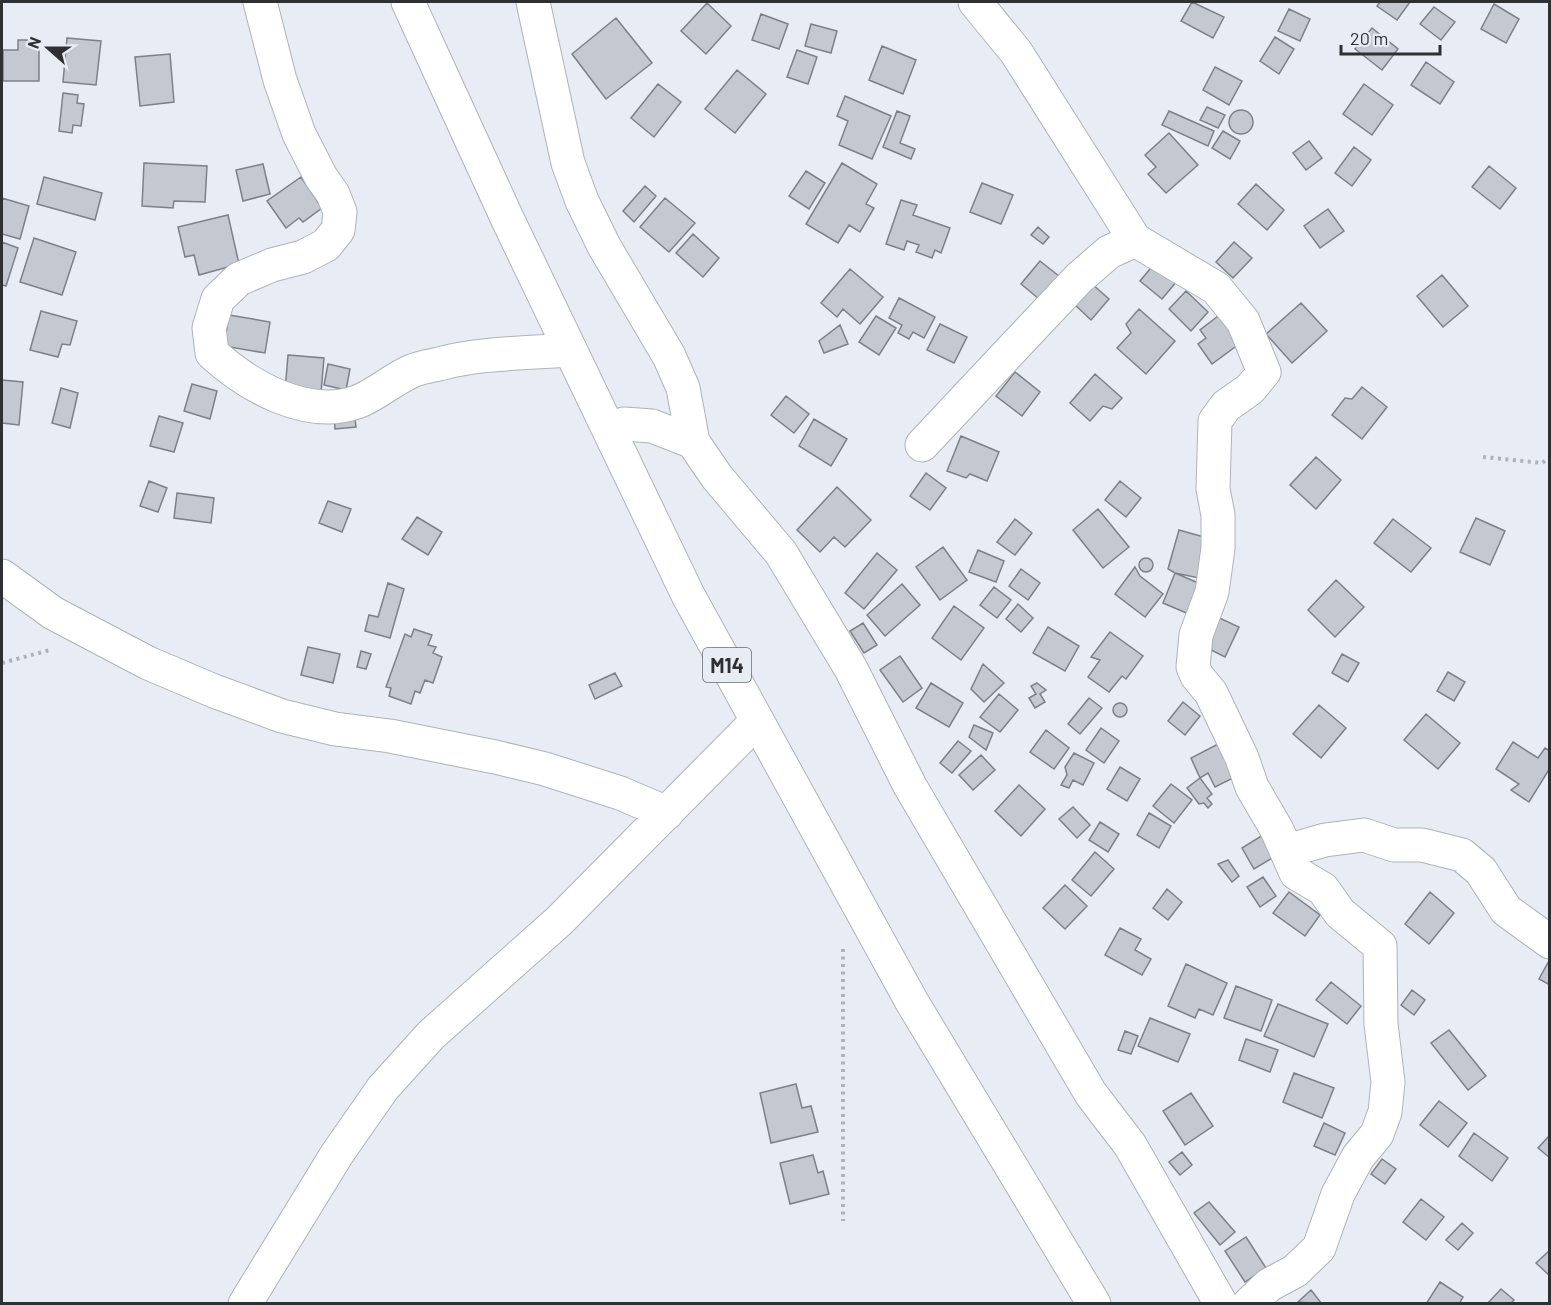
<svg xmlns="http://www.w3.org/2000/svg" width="1551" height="1305" font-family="Barlow,sans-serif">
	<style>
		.building { fill: #c4c8d0; stroke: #7d8088; stroke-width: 1.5 }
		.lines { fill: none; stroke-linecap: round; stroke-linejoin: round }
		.minor-casing { stroke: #aeb2ba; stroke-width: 35 }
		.highway-casing { stroke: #aeb2ba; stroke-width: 35 }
		.path { stroke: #afb2b9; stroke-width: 4; stroke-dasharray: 3 4.5; stroke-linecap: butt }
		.minor { stroke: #fff; stroke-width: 33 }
		.highway { stroke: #fff; stroke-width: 33 }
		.labels { text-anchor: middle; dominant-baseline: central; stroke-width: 4.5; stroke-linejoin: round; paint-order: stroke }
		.shield { fill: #e8ecf4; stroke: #66686d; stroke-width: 1.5 }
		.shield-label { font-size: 20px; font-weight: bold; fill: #2e3033 }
	</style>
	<rect width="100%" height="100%" fill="#e8ecf4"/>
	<path class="building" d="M1192 2 1224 17 1213 38 1181 21Z
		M1380 2H1410L1397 20 1377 6Z
		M707 3 731 26 706 54 681 31Z
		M1494 4 1519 19 1506 43 1481 29Z
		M1434 7 1455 22 1441 40 1420 24Z
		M1289 9 1310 19 1300 41 1278 31Z
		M761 14 788 24 779 49 752 40Z
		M616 18 652 63 606 99 572 54Z
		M811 24 837 31 831 53 805 46Z
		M1372 28 1398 49 1382 70 1355 49Z
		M1275 37 1294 49 1279 74 1260 61Z
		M67 38 101 41 96 85 63 82Z
		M18 40H39V81H3V50H18Z
		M882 46 916 60 903 94 869 80Z
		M797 50 817 57 808 84 787 77Z
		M170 54 174 102 140 106 135 57Z
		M1426 62 1454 82 1440 104 1411 85Z
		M1215 67 1242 81 1229 105 1203 90Z
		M737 70 766 94 735 133 705 109Z
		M658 84 681 102 654 137 631 118Z
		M1364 84 1393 105 1372 135 1343 114Z
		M63 93 78 95 77 103 84 104 81 126 73 125 72 133 59 131Z
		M845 96 891 116 872 159 839 145 848 121 837 116Z
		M1207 107 1225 115 1218 128 1200 120Z
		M1229 122a12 12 0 1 1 24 0a12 12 0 1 1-24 0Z
		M897 111 910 116 900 143 915 149 911 159 883 147Z
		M1169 111 1214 131 1208 146 1162 125Z
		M1223 131 1240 141 1230 159 1212 148Z
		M1169 133 1198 165 1166 193 1148 174 1156 167 1145 155Z
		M1309 141 1322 158 1306 170 1293 153Z
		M1354 147 1371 160 1352 186 1335 173Z
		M144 163 207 166 205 202 174 201 173 208 142 206Z
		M842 163 877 184 866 204 874 208 860 232 849 225 838 243 806 224Z
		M263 164 270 194 243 201 236 170Z
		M1489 166 1516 188 1500 209 1472 187Z
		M806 171 825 183 809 209 789 196Z
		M44 177 102 193 95 220 37 204Z
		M301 177 322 208 303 222 299 218 286 228 267 201Z
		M982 183 1013 195 1001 224 970 212Z
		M1256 184 1284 210 1267 230 1238 204Z
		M645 186 656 196 634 222 623 211Z
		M2 198 29 206 20 239 2 234Z
		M665 198 695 223 669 252 640 227Z
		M901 200 917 205 913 215 950 228 941 253 935 250 932 258 916 252 919 245 907 241 904 250 886 244Z
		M1328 209 1344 231 1320 248 1304 226Z
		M228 215 239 264 199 275 194 255 185 257 178 227Z
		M1038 227 1049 237 1043 244 1031 235Z
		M693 234 719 258 703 277 676 253Z
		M34 238 76 252 62 295 20 282Z
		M2 242 18 248 6 286 2 285Z
		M1234 242 1252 258 1233 278 1216 262Z
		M1040 261 1064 280 1045 304 1021 284Z
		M1155 263 1177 281 1162 299 1140 281Z
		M850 269 883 297 860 324 843 309 837 317 821 303Z
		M1442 275 1468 306 1443 327 1417 296Z
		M1091 283 1109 299 1091 320 1073 303Z
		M1186 291 1208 312 1191 331 1169 309Z
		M899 298 935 317 924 338 913 332 909 339 898 333 902 325 889 318Z
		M1301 303 1327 331 1292 363 1266 334Z
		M1139 309 1175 341 1146 374 1117 348 1131 333 1126 324Z
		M41 311 77 321 70 345 62 344 58 357 30 350Z
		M1222 313 1243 341 1212 364 1198 344 1206 338 1200 330Z
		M229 315 270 322 265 353 224 346Z
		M876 316 896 328 879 355 859 342Z
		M940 324 967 337 954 363 927 350Z
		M840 325 848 344 824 353 819 341Z
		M288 355 324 358 321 393 285 391Z
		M328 364 350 369 346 390 324 385Z
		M1015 372 1040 392 1022 416 996 396Z
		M1095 374 1122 398 1112 409 1103 406 1090 421 1070 403Z
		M2 380 23 382 19 425 2 423Z
		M192 384 217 391 210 419 184 411Z
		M1362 387 1387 407 1362 439 1332 415 1345 398 1352 399Z
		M61 388 78 393 70 428 52 423Z
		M786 396 809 414 794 433 771 415Z
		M354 411 356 427 335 429 334 412Z
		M159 416 183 423 174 452 150 446Z
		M814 419 847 439 831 466 799 446Z
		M961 436 999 452 987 481 970 474 966 478 947 471Z
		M1316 457 1341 480 1316 509 1290 485Z
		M926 473 946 488 930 510 910 496Z
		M149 481 167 488 158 512 140 506Z
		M1120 481 1141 498 1126 517 1105 500Z
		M837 487 871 520 845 547 834 537 820 552 797 530Z
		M177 493 214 498 211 523 174 518Z
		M328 501 351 509 342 532 319 523Z
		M1098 509 1129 547 1103 568 1073 530Z
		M417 517 442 532 428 555 402 539Z
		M1476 518 1505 531 1490 565 1460 552Z
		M1015 519 1032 533 1015 555 997 542Z
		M1393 519 1431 548 1411 572 1374 543Z
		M1179 530 1211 539 1199 578 1175 573 1168 569Z
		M943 547 967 580 940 600 916 567Z
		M978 550 1004 561 996 582 969 572Z
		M877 553 897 570 864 609 845 593Z
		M1139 565a7 7 0 1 1 14 0a7 7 0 1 1-14 0Z
		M1135 567 1140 576 1163 594 1145 617 1115 594Z
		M1021 569 1040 583 1028 600 1009 586Z
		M1175 573 1203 585 1191 615 1163 603Z
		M1336 580 1364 607 1335 637 1308 610Z
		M388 583 404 589 390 638 365 631 369 615 378 617Z
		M902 584 920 605 885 636 867 615Z
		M994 587 1011 600 997 618 980 605Z
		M1018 604 1033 618 1021 632 1006 619Z
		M954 606 984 628 961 660 932 638Z
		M1213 615 1239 627 1225 657 1199 644Z
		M863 623 877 645 864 653 850 631Z
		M1048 627 1079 646 1065 671 1033 653Z
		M414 629 432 635 428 645 436 647 433 653 442 657 433 683 425 680 420 693 415 691 411 704 389 696 391 688 386 687 405 634 411 637Z
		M1110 632 1143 656 1126 679 1122 676 1109 692 1088 677 1100 660 1091 657Z
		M308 647 340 654 333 683 301 675Z
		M361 651 371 654 366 669 357 667Z
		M1342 654 1359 663 1348 682 1332 673Z
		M900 656 922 688 903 702 880 670Z
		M983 664 1004 683 984 702 971 689Z
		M1448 672 1465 682 1454 701 1437 691Z
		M615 673 622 686 595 699 589 685Z
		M931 683 963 703 949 727 916 708Z
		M1037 683 1046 690 1040 694 1045 702 1035 708 1029 698 1036 694 1031 686Z
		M999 694 1018 710 1000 732 980 717Z
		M1089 698 1102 708 1080 734 1068 724Z
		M1183 702 1200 716 1185 735 1168 721Z
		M1113 710a7 7 0 1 1 14 0a7 7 0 1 1-14 0Z
		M1319 705 1346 728 1321 758 1293 734Z
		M1426 714 1460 743 1438 769 1404 740Z
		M974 725 993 733 986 750 969 737Z
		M1101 728 1119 741 1104 763 1086 750Z
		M1046 730 1069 748 1054 769 1030 752Z
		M958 741 971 751 952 773 940 763Z
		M1513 742 1538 758 1545 748 1550 751V768L1529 802 1511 790 1519 784 1496 769Z
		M1220 743 1237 776 1215 787 1208 773 1200 778 1191 758Z
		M1074 753 1094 763 1083 785 1073 780 1069 788 1061 785 1067 775 1065 767Z
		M981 755 995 770 973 790 959 775Z
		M1120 767 1140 779 1127 801 1107 789Z
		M1200 778 1212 794 1207 798 1212 804 1208 808 1204 803 1199 804 1187 788Z
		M1171 784 1192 800 1174 823 1153 806Z
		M1019 785 1045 809 1021 836 995 811Z
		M1073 807 1090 825 1077 838 1059 819Z
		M1149 813 1171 826 1159 848 1137 835Z
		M1100 822 1119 834 1108 852 1089 840Z
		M1266 833 1279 854 1254 869 1242 848Z
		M1095 852 1114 869 1091 896 1072 880Z
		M1228 860 1239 876 1232 882 1218 864Z
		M1263 877 1276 896 1260 907 1247 887Z
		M1065 885 1087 906 1065 929 1043 908Z
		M1167 889 1182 902 1168 920 1153 908Z
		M1289 892 1320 915 1305 936 1273 913Z
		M1430 892 1454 913 1429 944 1405 924Z
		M1120 928 1141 939 1135 950 1151 959 1142 975 1105 955Z
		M1550 959V985L1539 979Z
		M1186 964 1227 983 1213 1015 1199 1009 1195 1018 1168 1006Z
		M1331 982 1361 1006 1347 1024 1316 1000Z
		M1236 986 1272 1000 1261 1031 1224 1018Z
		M1412 990 1425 1000 1414 1015 1401 1005Z
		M1278 1004 1328 1024 1314 1057 1264 1036Z
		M1150 1018 1190 1034 1178 1062 1138 1046Z
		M1449 1030 1486 1076 1468 1090 1431 1043Z
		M1125 1031 1138 1036 1131 1054 1118 1050Z
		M1246 1039 1278 1050 1270 1072 1239 1060Z
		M1294 1073 1334 1088 1322 1118 1283 1102Z
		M796 1084 802 1108 811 1106 818 1132 771 1143 760 1093Z
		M1191 1093 1213 1126 1185 1145 1163 1111Z
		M1439 1101 1467 1123 1448 1147 1420 1125Z
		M1324 1123 1345 1133 1335 1155 1314 1146Z
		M1474 1133 1508 1158 1492 1181 1459 1156Z
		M1550 1135V1158L1538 1148Z
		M1182 1152 1192 1165 1180 1175 1169 1162Z
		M813 1155 818 1173 823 1171 829 1194 790 1204 780 1163Z
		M1382 1159 1396 1169 1385 1184 1371 1174Z
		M1421 1199 1444 1217 1426 1240 1403 1222Z
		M1209 1202 1235 1232 1220 1245 1194 1213Z
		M1462 1223 1473 1233 1458 1250 1446 1240Z
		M1246 1237 1266 1268 1245 1282 1225 1251Z
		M1550 1250V1276L1536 1263Z
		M1440 1282 1463 1297 1459 1304H1426Z
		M1501 1289 1514 1300 1510 1304H1487Z
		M1311 1290 1322 1304 1298 1302Z"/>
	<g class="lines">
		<defs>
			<path id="minor" d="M260 2 280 80 299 134 321 177 333 194 340 212 338 230 326 245 303 257 272 265 239 279 218 299 209 328 212 353C248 386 307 420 357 402 376 395 393 379 412 371 421 367 430 366 439 364 478 353 529 353 570 350
				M533 2 568 163 582 201 604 246 669 356 683 388 693 442
				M975 2 1016 52 1135 240 1216 288 1243 321 1264 372 1250 389 1226 406 1215 421 1213 489 1218 515V548L1212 592 1196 635 1193 667 1197 676 1211 693 1242 758 1252 787 1277 830 1296 873 1323 889 1340 913 1380 946 1381 1024 1388 1082 1385 1112 1377 1134 1358 1157 1338 1194 1319 1248 1295 1271 1269 1285 1249 1304
				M612 436 624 424 652 426 693 442 717 477 781 553 851 669 910 786 1091 1094 1130 1145 1221 1304
				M922 445 1079 278 1109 252 1135 240
				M2 576 53 613 148 663 214 691 282 716 335 729 390 736 495 757 545 769 620 793 667 813
				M1287 851 1325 840 1364 835 1394 845H1422L1462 855 1481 871 1506 910 1550 942
				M245 1304 337 1154 383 1088 431 1035 559 921 757 721"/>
			<path id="highway" d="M408 2 507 218 688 595 912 1002 1094 1304"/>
		</defs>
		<use href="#minor" class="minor-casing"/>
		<use href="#highway" class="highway-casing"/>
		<path class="path" d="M1483 457 1542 463 1550 457
			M2 663 50 650
			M843 949V1221"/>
		<use href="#minor" class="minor"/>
		<use href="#highway" class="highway"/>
	</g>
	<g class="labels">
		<rect class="shield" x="703" y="648" width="48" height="34" rx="4.5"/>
		<g class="shield-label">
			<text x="727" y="665">M14</text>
		</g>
	</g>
	<rect width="1551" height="1305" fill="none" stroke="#2e3033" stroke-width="6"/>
	<g transform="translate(48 48) rotate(291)" stroke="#e8ecf4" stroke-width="4.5" paint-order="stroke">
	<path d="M0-4.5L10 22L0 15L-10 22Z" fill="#2e3033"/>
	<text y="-9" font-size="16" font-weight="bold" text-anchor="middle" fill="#2e3033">N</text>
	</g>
	<path d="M1341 45v9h99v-9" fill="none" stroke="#2e3033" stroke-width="3"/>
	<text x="1350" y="45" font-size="18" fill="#2e3033" stroke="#e8ecf4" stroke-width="4.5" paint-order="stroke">20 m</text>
</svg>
